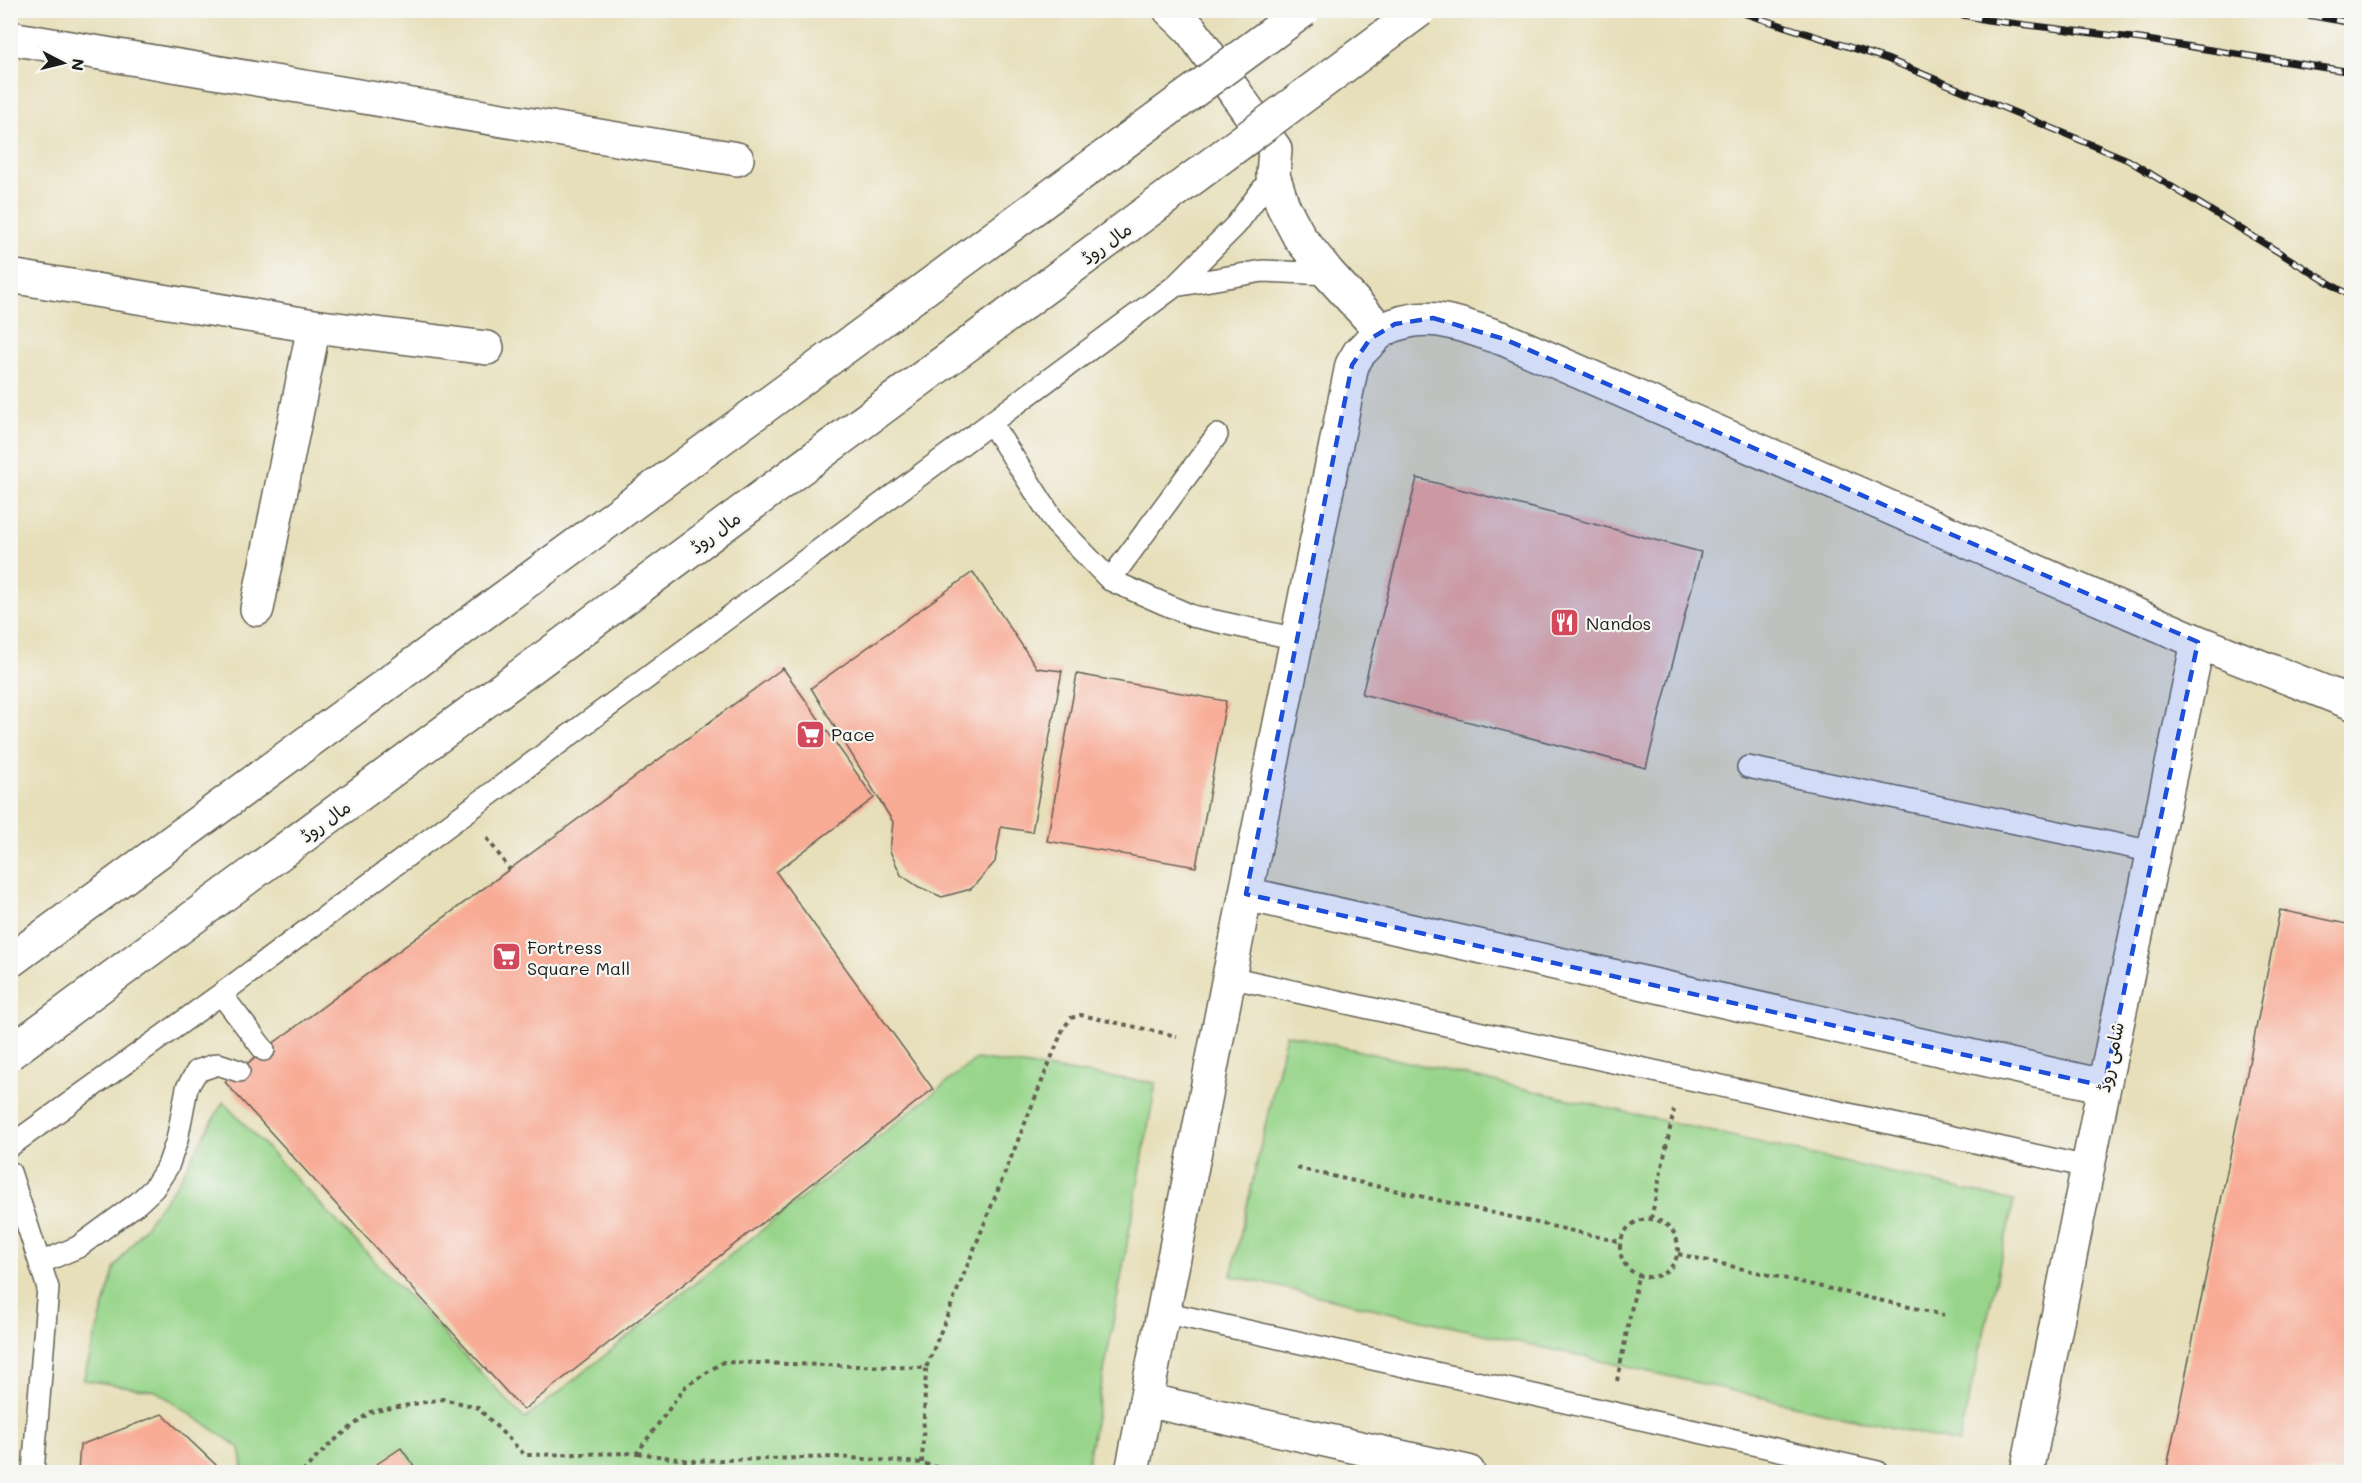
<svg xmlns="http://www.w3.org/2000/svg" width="2362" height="1483" font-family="Mali,'Playpen Sans Arabic',sans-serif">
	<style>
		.green { fill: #98d58b; stroke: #5a7854; stroke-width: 1.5 }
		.building { fill: #f8ac96 }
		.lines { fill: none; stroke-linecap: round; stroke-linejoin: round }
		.lane-casing { stroke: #636053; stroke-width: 24 }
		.street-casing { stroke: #636053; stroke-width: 36 }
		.path { stroke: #636053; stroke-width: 4; stroke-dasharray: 4.5 4.5; stroke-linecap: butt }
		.lane { stroke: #fff; stroke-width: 21 }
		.street { stroke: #fff; stroke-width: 33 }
		.rail-casing { stroke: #1c1c1c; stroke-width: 7 }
		.rail { stroke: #f6f6f2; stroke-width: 4.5; stroke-dasharray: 14; stroke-linecap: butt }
		.secondary-bridge-casing { stroke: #636053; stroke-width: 36; stroke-linecap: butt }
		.secondary-bridge { stroke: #fff; stroke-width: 33 }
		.marked { fill: #1d4ed8; fill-opacity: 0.2; stroke: #1d4ed8; stroke-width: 4.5; stroke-dasharray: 12 8; stroke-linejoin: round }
		.labels { text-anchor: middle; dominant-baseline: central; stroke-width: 4.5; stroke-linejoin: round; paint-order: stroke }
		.street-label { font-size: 18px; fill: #1c1c1c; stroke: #f6f6f2 }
		.poi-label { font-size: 18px; fill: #1c1c1c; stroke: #f6f6f2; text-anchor: start }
	</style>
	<rect width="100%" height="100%" fill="#f6f6f2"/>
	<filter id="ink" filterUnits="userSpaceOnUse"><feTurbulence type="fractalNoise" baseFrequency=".0167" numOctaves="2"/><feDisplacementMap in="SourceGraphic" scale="12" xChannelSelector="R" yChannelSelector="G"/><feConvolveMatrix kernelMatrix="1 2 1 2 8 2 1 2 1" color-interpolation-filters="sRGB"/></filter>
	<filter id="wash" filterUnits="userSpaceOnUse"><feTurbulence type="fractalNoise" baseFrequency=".008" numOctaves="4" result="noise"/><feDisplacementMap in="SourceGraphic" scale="24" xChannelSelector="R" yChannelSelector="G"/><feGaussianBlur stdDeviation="1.35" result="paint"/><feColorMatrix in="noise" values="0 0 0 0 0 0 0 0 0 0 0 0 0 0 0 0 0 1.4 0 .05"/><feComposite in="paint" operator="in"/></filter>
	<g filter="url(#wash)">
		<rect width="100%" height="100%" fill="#e7dfba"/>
		<path class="green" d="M1286 1034 2014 1201 1959 1443 1231 1276Z
			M976 1059 1156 1083 1086 1472H244L240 1448 156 1391 83 1380 115 1267 178 1182 223 1102 525 1419Z"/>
		<g id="blocks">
			<path class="building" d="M1417 478 1701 552 1646 768 1362 694Z
				M973 572 1037 668 1062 671 1032 832 1001 827 995 862 971 889 942 897 919 887 901 875 890 851 893 822 811 688Z
				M783 668 874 798 776 872 933 1089 523 1410 225 1082 264 1050Z
				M1077 674 1226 701 1196 867 1047 841Z
				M2280 910 2352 925V1472H2166Z
				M162 1414 216 1465 218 1472H78L80 1445Z
				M401 1448 418 1472H365Z"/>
		</g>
	</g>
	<g filter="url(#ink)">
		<use href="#blocks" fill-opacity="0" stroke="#636053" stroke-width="1.5"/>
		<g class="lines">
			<defs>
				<path id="lane" d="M1175 286 1263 271 1329 274
					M991 423 1056 524 1110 580 1192 616 1297 639
					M1110 580 1217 435
					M1748 767 2154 852
					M1229 977 2088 1167
					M221 994 264 1050
					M10 1146 221 994 1175 286 1236 225 1273 175
					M10 1172 48 1288 33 1472
					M40 1263 78 1247 138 1203 154 1188 168 1166 177 1140 187 1088 197 1071 218 1064 239 1071
					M1163 1312 1878 1472"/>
				<path id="street" d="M1170 10 1191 30 1275 149 1273 175 1283 206 1300 238 1329 274 1381 331C1426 307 1460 325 1504 339L2198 642 2352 703
					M10 38 737 159
					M10 276 314 326 487 348
					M257 609 314 326
					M1246 894 2104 1086
					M1146 1400 1468 1472
					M1132 1472 1229 977 1352 365 1359 353 1381 331
					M2027 1472 2104 1086 2198 642"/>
			</defs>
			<use href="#lane" class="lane-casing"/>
			<use href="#street" class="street-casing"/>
			<path class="path" d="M487 838 510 870
				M1297 1168 1621 1242
				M1651 1219 1674 1110
				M1620 1248a29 29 0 1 1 58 0a29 29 0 1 1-58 0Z
				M1678 1254 1944 1315
				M1617 1381 1638 1276
				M638 1453 691 1461 836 1457 922 1463 952 1472
				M922 1463 926 1368
				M302 1472 330 1444 370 1412 442 1399 477 1407 525 1455 637 1453 686 1386 723 1362 926 1368 1063 1029 1071 1018 1081 1015 1177 1036"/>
			<use href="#lane" class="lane"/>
			<use href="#street" class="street"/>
			<defs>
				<path id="rail" d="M1733 10 1887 59 2128 160 2352 297
					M1939 10 1987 20 2141 39 2352 72
					M2280 10 2352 23"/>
			</defs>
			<use href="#rail" class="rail-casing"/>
			<use href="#rail" class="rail"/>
			<defs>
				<path id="secondary-bridge" d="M10 961 1304 10
					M10 1053 1420 10"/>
			</defs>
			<use href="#secondary-bridge" class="secondary-bridge-casing"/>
			<use href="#secondary-bridge" class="secondary-bridge"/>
		</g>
	</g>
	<path class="marked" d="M1433 318 1504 339 2198 642 2104 1086 1246 894 1352 365 1370 339 1395 324Z"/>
	<defs>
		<symbol id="restaurant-square" viewBox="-11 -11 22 22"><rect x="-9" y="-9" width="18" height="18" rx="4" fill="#d1495b" stroke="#f6f6f2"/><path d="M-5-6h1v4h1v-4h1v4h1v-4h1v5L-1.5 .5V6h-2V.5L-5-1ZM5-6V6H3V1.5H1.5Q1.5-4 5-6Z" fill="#fff"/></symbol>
		<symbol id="supermarket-square" viewBox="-11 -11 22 22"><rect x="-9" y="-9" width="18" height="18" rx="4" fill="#d1495b" stroke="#f6f6f2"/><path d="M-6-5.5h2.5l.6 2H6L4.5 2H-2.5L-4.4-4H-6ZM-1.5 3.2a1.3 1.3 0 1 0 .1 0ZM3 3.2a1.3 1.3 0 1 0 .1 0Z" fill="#fff"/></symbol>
	</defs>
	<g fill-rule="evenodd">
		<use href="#restaurant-square" x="1548" y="606" width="33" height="33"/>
		<use href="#supermarket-square" x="794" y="718" width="33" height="33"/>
		<use href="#supermarket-square" x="490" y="940" width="33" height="33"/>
	</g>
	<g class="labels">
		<g class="street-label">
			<text transform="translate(1106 243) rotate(-36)">مال روڈ</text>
			<text transform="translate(715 532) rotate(-36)">مال روڈ</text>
			<text transform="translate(325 821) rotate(-36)">مال روڈ</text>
			<text transform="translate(2110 1057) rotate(-78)">شامی روڈ</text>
		</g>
		<g class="poi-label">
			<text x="1586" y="623">Nandos</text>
			<text x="831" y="734">Pace</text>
			<text x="527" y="947">Fortress<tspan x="527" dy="21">Square Mall</tspan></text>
		</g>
	</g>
	<rect width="2362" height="1483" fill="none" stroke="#f6f6f2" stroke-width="36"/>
	<g transform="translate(63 63) rotate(97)" stroke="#f6f6f2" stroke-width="4.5" paint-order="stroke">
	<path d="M0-4.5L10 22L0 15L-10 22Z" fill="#1c1c1c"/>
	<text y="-9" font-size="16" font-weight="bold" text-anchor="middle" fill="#1c1c1c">N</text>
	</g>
</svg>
